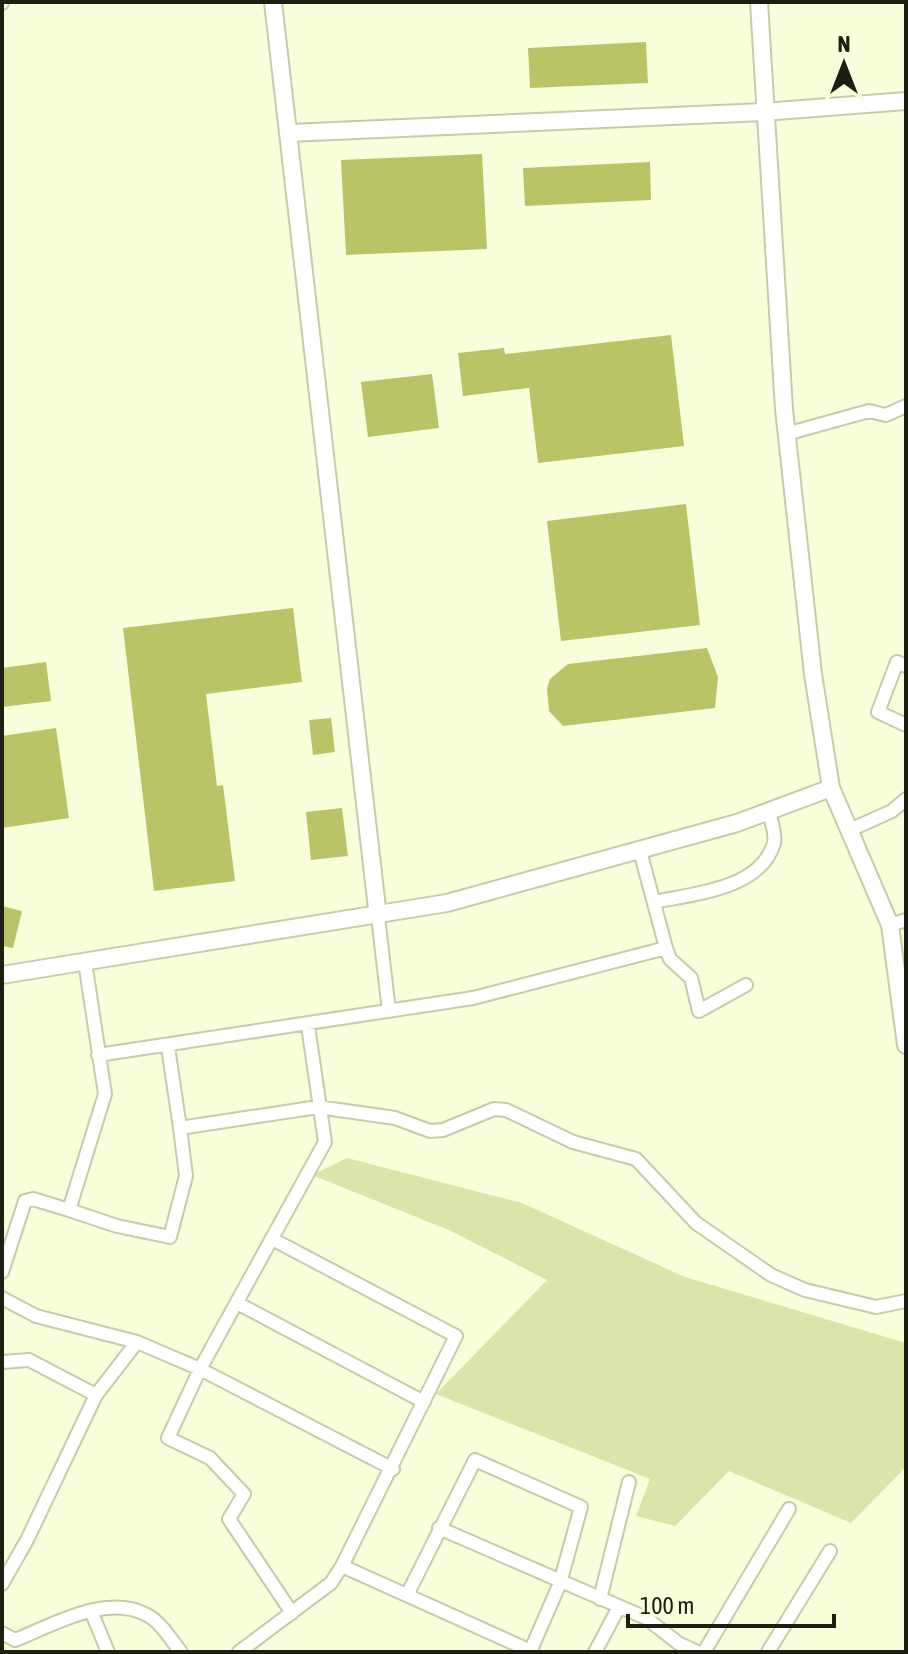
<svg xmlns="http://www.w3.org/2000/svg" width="908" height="1654" font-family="'Asap Condensed',sans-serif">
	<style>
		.green { fill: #dde4a9 }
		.building { fill: #bbc367 }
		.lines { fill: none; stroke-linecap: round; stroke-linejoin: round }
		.street-casing { stroke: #c7cbaa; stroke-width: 16 }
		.secondary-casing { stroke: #c7cbaa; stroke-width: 20 }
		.street { stroke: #fff; stroke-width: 12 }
		.secondary { stroke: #fff; stroke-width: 16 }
	</style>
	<rect width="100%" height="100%" fill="#f8fdda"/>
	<path class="green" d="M347 1158 522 1203 685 1277 906 1343V1467L851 1523 729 1471 675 1526 636 1516 650 1479 436 1394 547 1280 451 1231 312 1175Z"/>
	<path class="building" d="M646 42 648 83 530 88 528 48Z
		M482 154 487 249 346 255 341 160Z
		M650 162 651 200 525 206 523 168Z
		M671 335 684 446 538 463 529 388 463 396 458 353 504 348 505 354Z
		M432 374 439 428 368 437 361 382Z
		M686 504 700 625 561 641 547 521Z
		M293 608 302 682 206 694 217 786 223 785 235 881 154 891 123 628Z
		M707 648 718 677 715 708 563 726 549 711 547 689 550 679 568 664Z
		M46 662 51 701 2 707V668Z
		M331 718 335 752 313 755 309 720Z
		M56 728 69 818 2 828V736Z
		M342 808 348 856 311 860 306 812Z
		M2 906 22 911 13 948 2 946Z"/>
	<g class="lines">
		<defs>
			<path id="street" d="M2 3V2
				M786 434 869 411 886 415 906 406
				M906 666 897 662 878 712 906 725
				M850 830 892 811 906 799
				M654 902C693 894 761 889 774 843 776 834 771 820 769 812
				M378 917 389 1011
				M890 925 906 920
				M666 948 670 959 691 978 699 1011 746 985
				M168 1047 180 1128 318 1107 395 1118 430 1131 443 1130 494 1109 506 1110 573 1142 636 1159 696 1223 771 1275 805 1290 876 1307 906 1301
				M98 1055 473 998 666 948 640 851
				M69 1210 117 1226 170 1237 186 1176 180 1128
				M274 1240 456 1336 342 1566 533 1652
				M2 1272 25 1201 33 1199 69 1210 105 1094 85 962
				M2 1298 36 1316 137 1342 200 1369 393 1469
				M239 1304 424 1402
				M2 1362 29 1360 96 1395
				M439 1528 646 1618 678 1643 697 1652
				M2 1584 27 1540 96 1395 137 1342
				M407 1595 475 1460 581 1507 560 1583 530 1652
				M600 1599 629 1482
				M91 1611 108 1652
				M292 1613 229 1519 244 1494 210 1458 168 1438 200 1369 325 1142 308 1026
				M2 1633 15 1640C53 1625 106 1593 147 1615 161 1622 171 1640 181 1652
				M239 1652 331 1583 342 1566
				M595 1652 619 1607
				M704 1652 789 1509
				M768 1652 830 1551"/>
			<path id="secondary" d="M273 2 378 917
				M759 2 784 409 813 674 831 788 890 925 906 1045
				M289 133 763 112 906 101
				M2 975 447 903 737 823 831 788"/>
		</defs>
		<use href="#street" class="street-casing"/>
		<use href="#secondary" class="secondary-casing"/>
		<use href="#street" class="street"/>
		<use href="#secondary" class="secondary"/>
	</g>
	<rect width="908" height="1654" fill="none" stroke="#1e1f13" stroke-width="8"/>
	<g transform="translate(844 64)" stroke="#f8fdda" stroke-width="6" paint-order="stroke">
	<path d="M0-6L14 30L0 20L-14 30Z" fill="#1e1f13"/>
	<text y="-12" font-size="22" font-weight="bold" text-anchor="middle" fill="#1e1f13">N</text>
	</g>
	<path d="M628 1614v12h206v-12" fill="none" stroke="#1e1f13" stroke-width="4"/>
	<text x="640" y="1614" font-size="24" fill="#1e1f13" stroke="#f8fdda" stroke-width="6" paint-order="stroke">100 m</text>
</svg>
